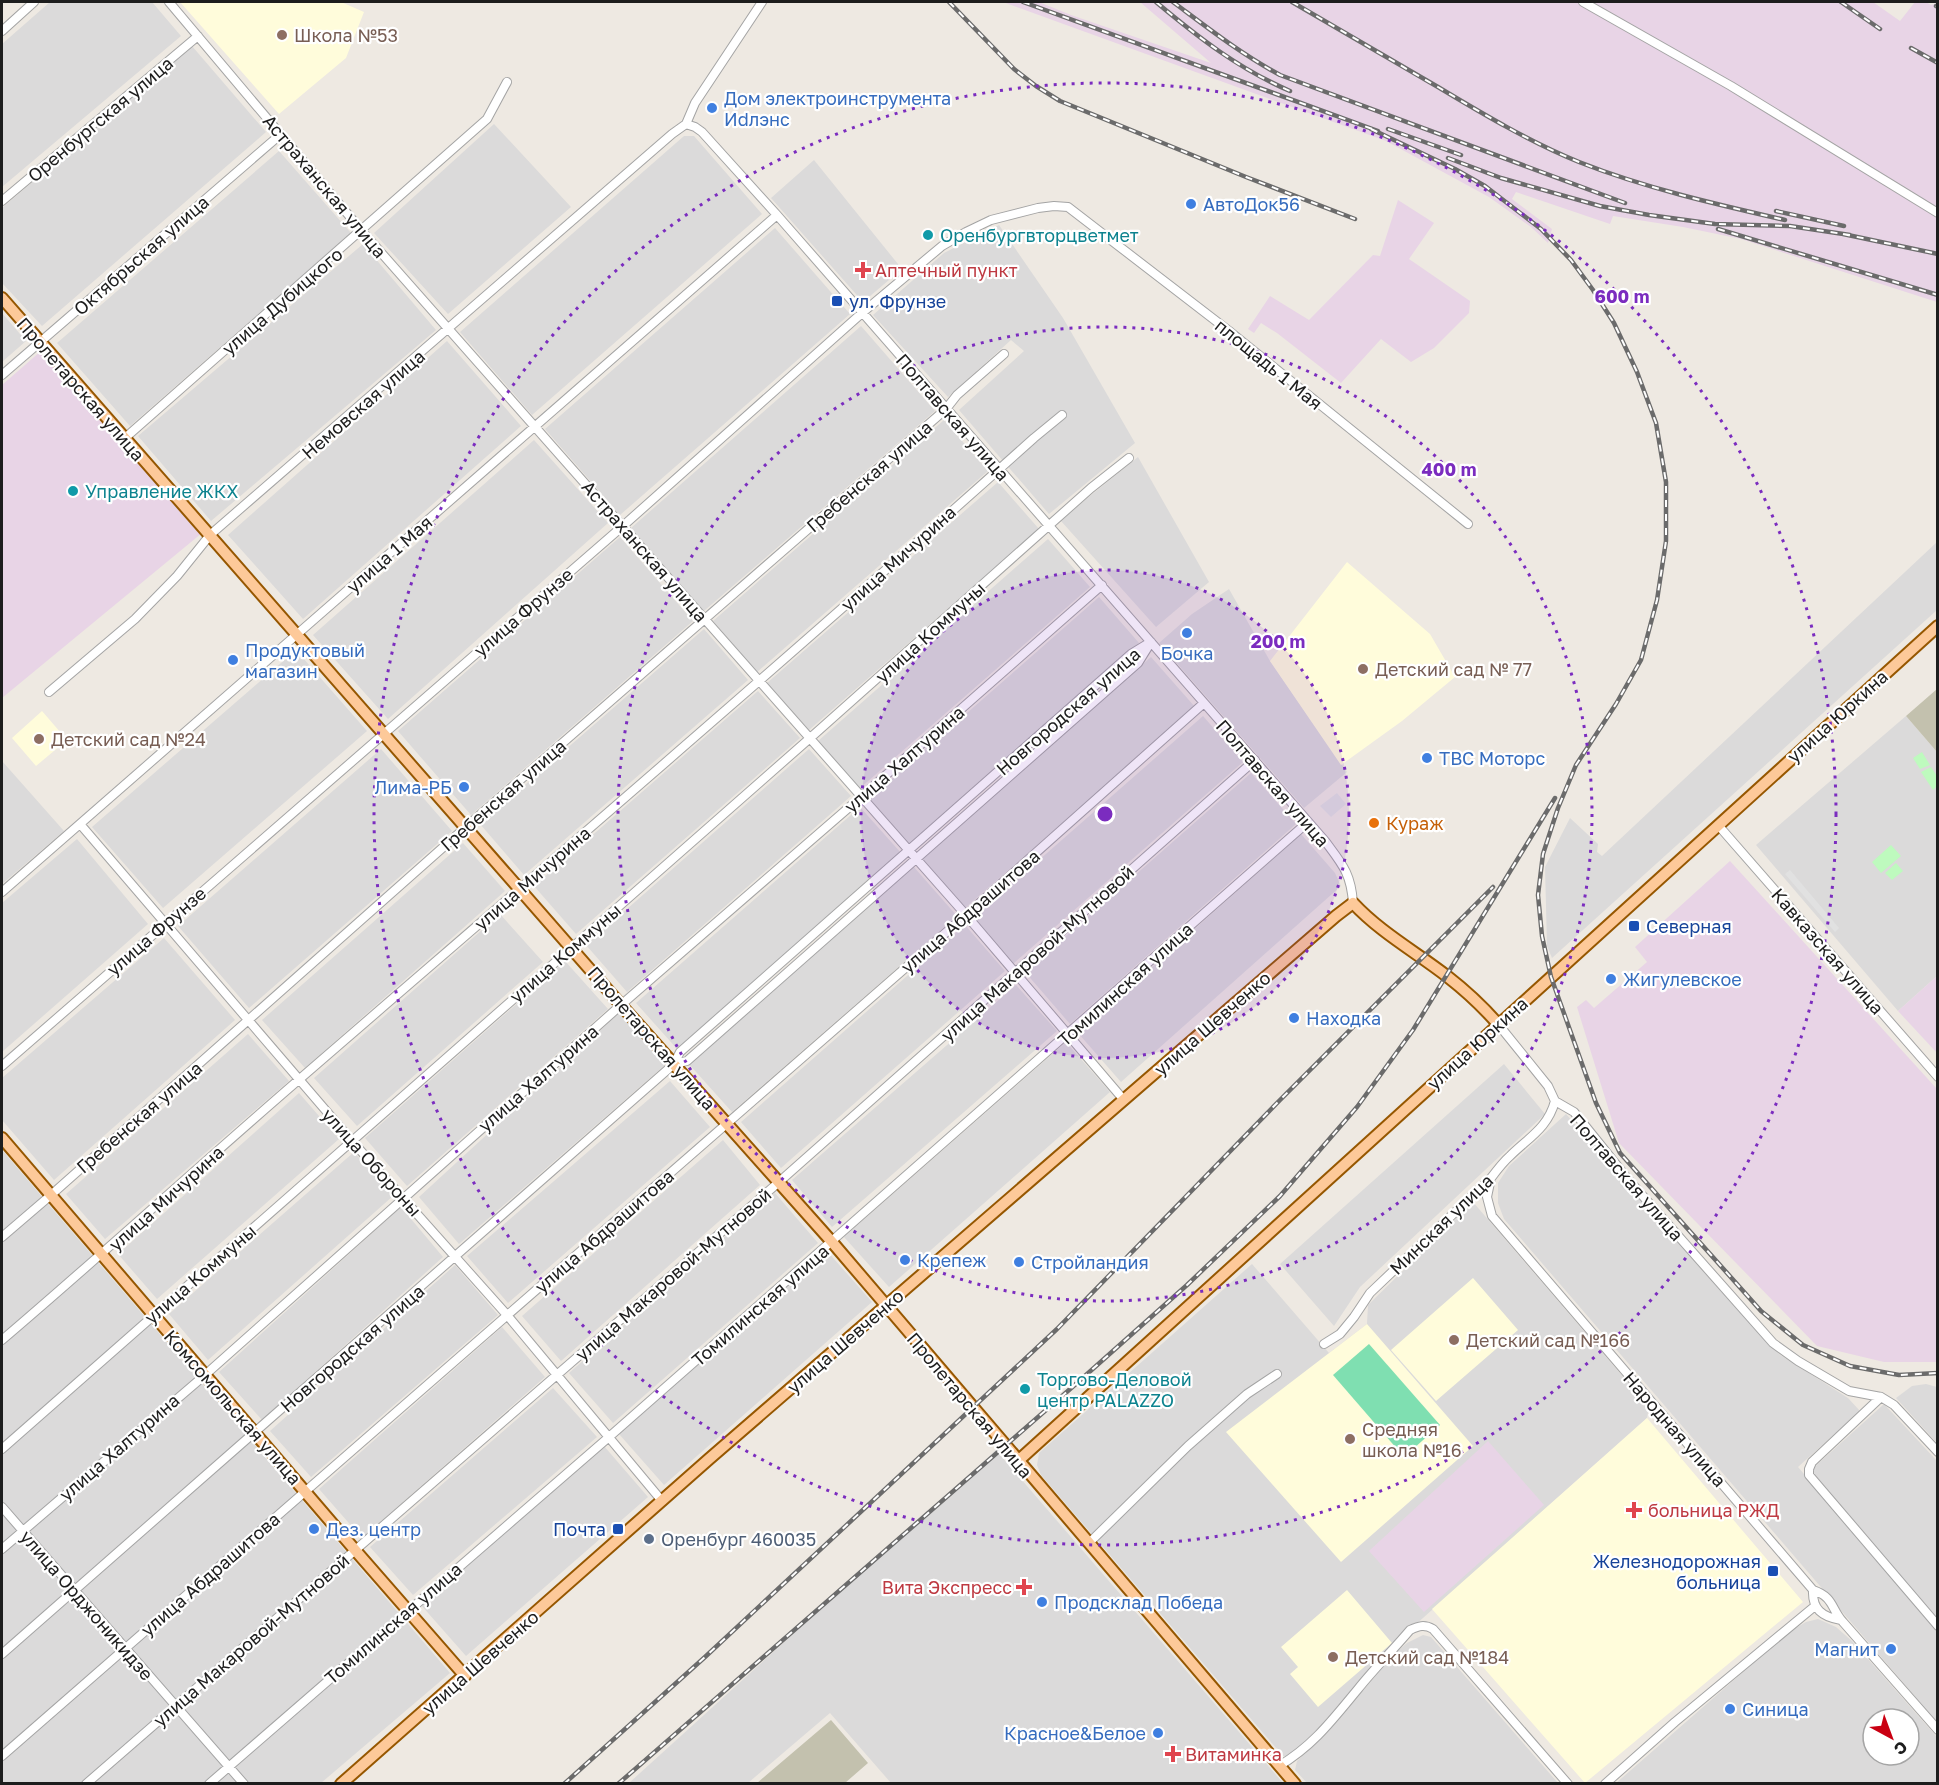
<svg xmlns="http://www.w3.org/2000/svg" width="1939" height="1785" font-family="'Golos Text',sans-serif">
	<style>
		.residential { fill: #dbdada; fill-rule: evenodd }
		.industrial { fill: #e8d4e6 }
		.education { fill: #fffcdb }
		.construction { fill: #c3c1ae }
		.park { fill: #befabe }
		.pitch { fill: #7fdfb1 }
		.parking { fill: #e1e1e1 }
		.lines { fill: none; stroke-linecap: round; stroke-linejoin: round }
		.minor-casing { stroke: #a4a4a4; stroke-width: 10 }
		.major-casing { stroke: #965700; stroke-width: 14 }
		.minor { stroke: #fff; stroke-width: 8 }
		.major { stroke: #fdc999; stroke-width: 10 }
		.rail-casing { stroke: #6b6b6b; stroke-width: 4.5 }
		.rail { stroke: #fff; stroke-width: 2; stroke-dasharray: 7; stroke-linecap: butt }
		.ring { fill: none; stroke: #7b2cbf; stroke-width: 3; stroke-dasharray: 3 6 }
		.education-dot { fill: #8d6e63; stroke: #fff; stroke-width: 2 }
		.shop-dot { fill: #3f7fe0; stroke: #fff; stroke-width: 2 }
		.culture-dot { fill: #0f9aa8; stroke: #fff; stroke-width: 2 }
		.health-dot { fill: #e0444e; stroke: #fff; stroke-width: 2 }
		.transit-dot { fill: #1a4fb4; stroke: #fff; stroke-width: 2 }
		.food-dot { fill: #e8710a; stroke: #fff; stroke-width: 2 }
		.service-dot { fill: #5c6f8a; stroke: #fff; stroke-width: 2 }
		.labels { text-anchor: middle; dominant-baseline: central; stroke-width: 4.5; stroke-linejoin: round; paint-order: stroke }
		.education-label { font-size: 18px; fill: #785e54; stroke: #fff; text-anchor: start }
		.shop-label { font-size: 18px; fill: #366cbe; stroke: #fff; text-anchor: start }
		.street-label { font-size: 18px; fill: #1d1d1d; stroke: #fff }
		.culture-label { font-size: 18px; fill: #0d838f; stroke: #fff; text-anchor: start }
		.health-label { font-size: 18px; fill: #be3a42; stroke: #fff; text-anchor: start }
		.transit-label { font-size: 18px; fill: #164399; stroke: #fff; text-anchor: start }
		.food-label { font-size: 18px; fill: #c56008; stroke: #fff; text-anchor: start }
		.service-label { font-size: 18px; fill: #4e5e75; stroke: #fff; text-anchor: start }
		.centre { fill: #7b2cbf; stroke: #fff; stroke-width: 3 }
		.ring-label { font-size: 18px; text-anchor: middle; font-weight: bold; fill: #7b2cbf; stroke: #fff; stroke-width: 4.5; stroke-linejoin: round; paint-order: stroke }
	</style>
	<rect width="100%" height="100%" fill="#eee9e2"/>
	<path class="residential" d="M50 2H152L181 36 2 187V44Z
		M192 46 266 132 42 326 2 283V208Z
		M494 124 571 207 448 314 374 233Z
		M684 136H694L762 214 532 415 460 332Z
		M279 151 351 233 130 426 57 343Z
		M814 160 902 269 863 302 771 198Z
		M999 225 1063 318 1135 443 1049 514 959 410 1024 351 1011 340 948 397 873 315 944 253Z
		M775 228 850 314 620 515 545 429Z
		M363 244 436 330 211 521 138 436Z
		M2 313 26 341 2 362Z
		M861 326 935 411 704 611 631 528Z
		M447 341 521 426 303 619 228 535Z
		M944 420 988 471 757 672 713 621Z
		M534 440 608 523 388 719 313 635Z
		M1138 457 1209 582 1156 627 1061 521 1085 500Z
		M998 482 1039 529 809 730 767 683Z
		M620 537 693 621 471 815 398 731Z
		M1048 539 1090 587 859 789 818 741Z
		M1937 542V610L1552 958 1547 946 1545 867 1570 818 1598 844 1597 852 1602 856Z
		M1229 589 1270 661 1347 772 1304 808 1159 643 1192 614Z
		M1099 597 1139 643 910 846 869 799Z
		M704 629 748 680 524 875 480 824Z
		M296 650 367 731 163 908 92 827Z
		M1151 657 1195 707 965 908 921 859Z
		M758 691 800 738 576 934 534 886Z
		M1203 716 1243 762 1013 964 973 918Z
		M1906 716 1937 752V976L1898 1011 1756 845Z
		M381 749 452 831 249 1008 178 926Z
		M809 749 851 796 627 992 586 945Z
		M2 761 64 831 2 884Z
		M1251 773 1296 824 1070 1024 1025 972Z
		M860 807 901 853 678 1050 636 1003Z
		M1301 834 1335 873 1341 886 1121 1082 1078 1033Z
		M77 839 148 924 2 1052V903Z
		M463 843 505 891 305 1068 262 1020Z
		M913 866 957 916 732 1112 688 1063Z
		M500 914 543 962 357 1126 314 1078Z
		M965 925 1005 971 781 1168 741 1122Z
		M164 938 235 1020 54 1180 2 1120V1078Z
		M565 961 608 1009 407 1186 365 1138Z
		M1016 985 1057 1031 832 1227 792 1180Z
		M619 1013 665 1065 459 1244 419 1197Z
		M248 1034 289 1081 105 1239 66 1194Z
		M1066 1042 1110 1092 889 1287 844 1237Z
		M1504 1064 1545 1114 1360 1287 1334 1326 1280 1264Z
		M670 1081 710 1127 508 1303 467 1256Z
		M299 1093 339 1139 157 1299 118 1254Z
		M1566 1114 1779 1354 1848 1398 1860 1411 1798 1467 1937 1630V1722L1504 1219 1498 1203V1183L1509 1166Z
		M723 1140 760 1185 561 1361 522 1316Z
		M2 1150 450 1673 321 1783H2Z
		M354 1152 393 1196 208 1360 169 1314Z
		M775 1193 818 1243 613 1423 569 1373Z
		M1473 1202 1649 1407 1647 1418 1395 1643 1328 1723 1293 1756H1283L1041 1475 1037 1465 1039 1453 1252 1264 1329 1353 1367 1324 1368 1305Z
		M401 1207 443 1257 262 1420 219 1372Z
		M827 1251 872 1302 664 1485 619 1434Z
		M455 1265 498 1315 311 1477 270 1431Z
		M502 1327 545 1377 362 1538 319 1489Z
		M1926 1384 1937 1387V1443L1896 1398 1912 1386Z
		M553 1388 597 1437 413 1595 370 1547Z
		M1884 1404 1937 1461V1619L1811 1470Z
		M604 1446 648 1497 466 1656 421 1605Z
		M996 1450 1283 1783H891L830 1713 748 1783H629Z
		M1818 1619 1836 1627 1852 1641 1937 1737V1783L1615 1784 1789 1632 1806 1622ZM1873 1719H1909V1755H1873Z
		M1423 1635 1431 1637 1558 1783H1307L1295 1770 1297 1761 1326 1734 1393 1655 1407 1643Z"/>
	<path class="industrial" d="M1003 2H1039L1071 15 1211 63 1140 2H1873L1900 21 1915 2H1926L1931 5 1937 3V302L1741 239 1683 227 1613 216 1610 224 1516 192 1512 199 1552 229 1548 243 1531 227 1489 197 1386 141Z
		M1398 200 1434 223 1409 259 1470 301 1469 313 1434 348 1411 362 1381 339 1341 383 1277 333 1261 323 1254 333 1248 329 1270 296 1309 320 1373 255 1380 256Z
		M41 351 202 533 2 698V385Z
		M1730 861 1937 1089V1362H1884L1817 1346 1619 1143 1577 1007 1586 1000 1594 1008 1647 962 1635 947Z
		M1937 976V1053L1898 1011Z
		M1488 1441 1544 1505 1424 1612 1369 1551Z"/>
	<path class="education" d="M180 2H341L364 12 346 58 279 114Z
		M1347 562 1430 634 1455 677 1402 721 1341 765 1270 661Z
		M42 711 67 740 36 766 12 738Z
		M1473 1278 1518 1330 1436 1401 1391 1350Z
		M1367 1324 1473 1446 1341 1562 1226 1432Z
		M1647 1418 1803 1602 1585 1783 1432 1609Z
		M1347 1590 1392 1643 1318 1707 1290 1674 1298 1667 1281 1647Z"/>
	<path class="construction" d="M1937 689V752L1906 716Z
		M831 1720 868 1763 845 1783H757Z"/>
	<path class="park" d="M1922 752 1930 765 1920 769 1913 758Z
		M1931 767 1937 776V786L1933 790 1921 772Z
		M1891 845 1901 856 1881 873 1872 862Z
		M1896 863 1903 871 1892 880 1885 873Z"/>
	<path class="pitch" d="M1369 1344 1440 1425 1404 1457 1333 1375Z"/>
	<path class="parking" d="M1337 793 1346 804 1331 817 1320 806Z
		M1790 870 1839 928 1835 932 1785 874Z"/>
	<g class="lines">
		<defs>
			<path id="minor" d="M169 2 362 231 966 915 1123 1099
				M1583 2 1731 86 1938 213
				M2 31 34 2
				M686 124 695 127 702 132 777 215 1325 841C1342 864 1351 873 1353 903
				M686 124 695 103 762 2
				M2 201 198 36
				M2 375 281 134
				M125 438 487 119 507 82
				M49 692 135 619 177 576 210 535 672 134 686 124
				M80 824 352 1141 507 1315 662 1501
				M1718 825 1938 1077
				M2 892 777 215
				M1498 1024 1548 1086 1555 1101 1574 1112 1627 1178 1773 1343 1798 1361 1849 1391 1881 1397 1894 1405 1938 1452
				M674 1064 680 1052 1131 654 1149 643
				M2 1066 624 525 862 313 942 246 966 232 991 220 1038 208 1054 206 1068 207 1229 331 1468 524
				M1491 1178 1487 1197 1492 1216 1813 1590C1834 1597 1831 1609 1843 1622 1875 1658 1906 1694 1938 1730
				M2 1237 51 1195 466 827 946 409 957 395 1004 354
				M2 1340C103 1254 201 1164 302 1077 547 865 793 654 1034 438L1062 415
				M1324 1344 1340 1334 1354 1317 1370 1293 1491 1178C1497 1170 1503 1162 1510 1156 1528 1138 1548 1128 1555 1101
				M1881 1397 1812 1462 1809 1469V1475L1938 1626
				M2 1449 809 739 1091 488 1129 458
				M2 1507 244 1784
				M1089 1543 1188 1446 1247 1394 1277 1374
				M2 1549 205 1375 621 1005 861 797 1102 585
				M1813 1590C1812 1609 1822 1617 1841 1620
				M2 1654 674 1064 687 1061 1138 663 1151 642
				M2 1756 966 915 1204 703
				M1279 1766C1314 1745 1333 1719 1358 1689 1374 1669 1393 1650 1410 1630 1419 1626 1424 1624 1433 1629L1568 1784
				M86 1784 779 1182 1255 760
				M209 1784 609 1437 1308 822
				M1605 1784 1675 1722 1815 1606"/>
			<path id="major" d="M2 298 621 1005 832 1242 1295 1784
				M2 1138 355 1550 465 1676
				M1018 1461 1938 626
				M341 1784 709 1459 1336 916 1353 903C1381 933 1416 952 1448 977 1466 991 1483 1007 1498 1024"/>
		</defs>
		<use href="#minor" class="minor-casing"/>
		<use href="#major" class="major-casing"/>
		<use href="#minor" class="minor"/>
		<use href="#major" class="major"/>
		<defs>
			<path id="rail" d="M949 2 1014 69 1036 86 1060 101 1246 177 1355 219
				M1023 2 1378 131
				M1156 2C1199 38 1239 69 1290 91
				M1173 2C1208 28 1241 54 1280 75L1625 203
				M1292 2C1341 30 1389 59 1438 87 1483 114 1530 142 1579 162 1645 188 1715 204 1785 220
				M1841 2 1880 29
				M1936 6 1938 7
				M1911 48 1938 63
				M1371 129 1455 169 1485 186 1541 229 1571 260 1593 290 1614 323 1637 372 1656 423 1666 482V541L1657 600 1641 660 1616 704 1576 765 1558 808 1543 854 1538 895 1542 936 1551 977 1596 1103 1620 1153 1761 1311 1803 1345 1850 1366 1899 1375 1938 1373
				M1388 129 1461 155
				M1448 158 1501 178 1600 206 1649 215 1715 224 1790 226 1850 235
				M1776 211 1844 226
				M1718 229 1938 295
				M1843 234 1938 254
				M564 1784 705 1657 1057 1329 1280 1100 1493 887
				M618 1784 1077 1383 1187 1285 1280 1196 1357 1107 1413 1030 1555 798"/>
		</defs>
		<use href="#rail" class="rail-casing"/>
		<use href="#rail" class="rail"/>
	</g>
	<circle cx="1105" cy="814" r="244" fill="#7b2cbf" fill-opacity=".12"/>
	<g class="ring">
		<circle cx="1105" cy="814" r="244"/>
		<circle cx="1105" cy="814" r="487"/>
		<circle cx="1105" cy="814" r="731"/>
	</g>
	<g class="education-dot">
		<circle cx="282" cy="35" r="6"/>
		<circle cx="1363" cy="669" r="6"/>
		<circle cx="39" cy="739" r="6"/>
		<circle cx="1454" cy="1340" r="6"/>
		<circle cx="1350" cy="1439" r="6"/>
		<circle cx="1333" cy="1657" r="6"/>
	</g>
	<g class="shop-dot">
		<circle cx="712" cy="108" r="6"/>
		<circle cx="1191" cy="204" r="6"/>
		<circle cx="1187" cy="633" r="6"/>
		<circle cx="233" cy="660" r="6"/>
		<circle cx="1427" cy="758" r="6"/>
		<circle cx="464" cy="787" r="6"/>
		<circle cx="1611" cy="979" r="6"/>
		<circle cx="1294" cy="1018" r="6"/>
		<circle cx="905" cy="1260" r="6"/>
		<circle cx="1019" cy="1262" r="6"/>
		<circle cx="314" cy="1529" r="6"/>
		<circle cx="1042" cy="1602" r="6"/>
		<circle cx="1891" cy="1649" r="6"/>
		<circle cx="1730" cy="1709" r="6"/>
		<circle cx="1158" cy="1733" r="6"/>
	</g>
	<g class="culture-dot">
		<circle cx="928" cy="235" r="6"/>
		<circle cx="73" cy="491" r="6"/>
		<circle cx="1025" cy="1389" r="6"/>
	</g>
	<g class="health-dot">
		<path d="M860 261h6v6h6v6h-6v6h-6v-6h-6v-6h6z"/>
		<path d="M1631 1501h6v6h6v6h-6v6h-6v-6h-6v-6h6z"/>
		<path d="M1021 1578h6v6h6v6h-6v6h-6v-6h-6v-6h6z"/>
		<path d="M1170 1745h6v6h6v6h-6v6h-6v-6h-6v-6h6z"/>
	</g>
	<g class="transit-dot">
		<rect x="831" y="295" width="12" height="12" rx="3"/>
		<rect x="1628" y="920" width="12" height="12" rx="3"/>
		<rect x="612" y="1523" width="12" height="12" rx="3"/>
		<rect x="1767" y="1565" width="12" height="12" rx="3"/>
	</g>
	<circle class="food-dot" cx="1374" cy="823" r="6"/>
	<circle class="service-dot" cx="649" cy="1539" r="6"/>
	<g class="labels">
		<g class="education-label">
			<text x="294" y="35">Школа №53</text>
			<text x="1375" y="669">Детский сад № 77</text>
			<text x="51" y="739">Детский сад №24</text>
			<text x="1466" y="1340">Детский сад №166</text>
			<text x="1362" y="1429">Средняя<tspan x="1362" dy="21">школа №16</tspan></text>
			<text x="1345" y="1657">Детский сад №184</text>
		</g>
		<g class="shop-label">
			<text x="724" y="98">Дом электроинструмента<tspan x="724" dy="21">Иdлэнс</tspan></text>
			<text x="1203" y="204">АвтоДок56</text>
			<text x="245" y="650">Продуктовый<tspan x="245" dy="21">магазин</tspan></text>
			<text x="1187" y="653" text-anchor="middle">Бочка</text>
			<text x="1439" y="758">ТВС Моторс</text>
			<text x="452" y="787" text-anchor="end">Лима-РБ</text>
			<text x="1623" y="979">Жигулевское</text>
			<text x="1306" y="1018">Находка</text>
			<text x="917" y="1260">Крепеж</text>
			<text x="1031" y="1262">Стройландия</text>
			<text x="326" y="1529">Дез. центр</text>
			<text x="1054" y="1602">Продсклад Победа</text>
			<text x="1879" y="1649" text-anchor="end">Магнит</text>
			<text x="1742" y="1709">Синица</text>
			<text x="1146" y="1733" text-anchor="end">Красное&amp;Белое</text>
		</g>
		<g class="street-label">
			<text transform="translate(100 119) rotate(-40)">Оренбургская улица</text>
			<text transform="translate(325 186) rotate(50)">Астраханская улица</text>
			<text transform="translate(141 255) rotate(-41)">Октябрьская улица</text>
			<text transform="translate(282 301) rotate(-41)">улица Дубицкого</text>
			<text transform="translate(1269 364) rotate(39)">площадь 1 Мая</text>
			<text transform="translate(81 389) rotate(49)">Пролетарская улица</text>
			<text transform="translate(363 404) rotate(-41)">Немовская улица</text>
			<text transform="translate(953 417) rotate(49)">Полтавская улица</text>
			<text transform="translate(869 476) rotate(-41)">Гребенская улица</text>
			<text transform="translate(645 551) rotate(49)">Астраханская улица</text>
			<text transform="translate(389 554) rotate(-41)">улица 1 Мая</text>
			<text transform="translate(898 558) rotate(-42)">улица Мичурина</text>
			<text transform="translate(523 612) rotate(-41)">улица Фрунзе</text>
			<text transform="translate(930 632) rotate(-42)">улица Коммуны</text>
			<text transform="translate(1068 711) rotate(-41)">Новгородская улица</text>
			<text transform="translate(1837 716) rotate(-42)">улица Юркина</text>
			<text transform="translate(904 759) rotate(-41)">улица Халтурина</text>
			<text transform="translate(1273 783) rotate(49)">Полтавская улица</text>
			<text transform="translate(503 795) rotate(-41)">Гребенская улица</text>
			<text transform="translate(532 878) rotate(-41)">улица Мичурина</text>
			<text transform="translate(970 911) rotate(-41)">улица Абдрашитова</text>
			<text transform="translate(156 931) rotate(-41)">улица Фрунзе</text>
			<text transform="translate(1828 951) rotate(49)">Кавказская улица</text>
			<text transform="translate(565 953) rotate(-41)">улица Коммуны</text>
			<text transform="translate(1037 953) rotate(-42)">улица Макаровой-Мутновой</text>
			<text transform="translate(1125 984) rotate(-42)">Томилинская улица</text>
			<text transform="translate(1212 1023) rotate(-41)">улица Шевченко</text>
			<text transform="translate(652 1038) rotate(49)">Пролетарская улица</text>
			<text transform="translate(1477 1043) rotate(-42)">улица Юркина</text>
			<text transform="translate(538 1078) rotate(-41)">улица Халтурина</text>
			<text transform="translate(139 1117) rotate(-41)">Гребенская улица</text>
			<text transform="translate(372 1162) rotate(48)">улица Обороны</text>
			<text transform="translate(1627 1177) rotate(49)">Полтавская улица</text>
			<text transform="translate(166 1198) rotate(-42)">улица Мичурина</text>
			<text transform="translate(1441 1224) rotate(-44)">Минская улица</text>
			<text transform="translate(604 1231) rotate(-41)">улица Абдрашитова</text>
			<text transform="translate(200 1274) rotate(-41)">улица Коммуны</text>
			<text transform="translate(673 1274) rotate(-41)">улица Макаровой-Мутновой</text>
			<text transform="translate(760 1305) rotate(-41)">Томилинская улица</text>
			<text transform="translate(845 1341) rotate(-41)">улица Шевченко</text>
			<text transform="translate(352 1348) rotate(-41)">Новгородская улица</text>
			<text transform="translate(970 1405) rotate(50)">Пролетарская улица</text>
			<text transform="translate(233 1407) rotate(49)">Комсомольская улица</text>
			<text transform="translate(1675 1429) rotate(49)">Народная улица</text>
			<text transform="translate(119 1447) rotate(-41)">улица Халтурина</text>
			<text transform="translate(210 1574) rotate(-41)">улица Абдрашитова</text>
			<text transform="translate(87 1605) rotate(49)">улица Орджоникидзе</text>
			<text transform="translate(393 1623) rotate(-41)">Томилинская улица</text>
			<text transform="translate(251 1640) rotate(-41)">улица Макаровой-Мутновой</text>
			<text transform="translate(480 1662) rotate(-41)">улица Шевченко</text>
		</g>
		<g class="culture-label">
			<text x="940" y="235">Оренбургвторцветмет</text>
			<text x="85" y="491">Управление ЖКХ</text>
			<text x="1037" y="1379">Торгово-Деловой<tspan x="1037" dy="21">центр PALAZZO</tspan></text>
		</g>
		<g class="health-label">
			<text x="875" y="270">Аптечный пункт</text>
			<text x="1648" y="1510">больница РЖД</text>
			<text x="1012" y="1587" text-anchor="end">Вита Экспресс</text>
			<text x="1185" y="1754">Витаминка</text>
		</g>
		<g class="transit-label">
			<text x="849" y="301">ул. Фрунзе</text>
			<text x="1646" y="926">Северная</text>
			<text x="606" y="1529" text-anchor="end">Почта</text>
			<text x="1761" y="1561" text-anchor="end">Железнодорожная<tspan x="1761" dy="21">больница</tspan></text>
		</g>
		<g class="food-label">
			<text x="1386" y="823">Кураж</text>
		</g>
		<g class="service-label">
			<text x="661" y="1539">Оренбург 460035</text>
		</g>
	</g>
	<circle cx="1105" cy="814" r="9" class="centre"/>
	<g class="ring-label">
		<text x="1622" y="303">600 m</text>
		<text x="1449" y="476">400 m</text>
		<text x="1278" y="648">200 m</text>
	</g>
	<rect width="1939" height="1785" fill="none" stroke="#1d1d1d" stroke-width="6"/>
	<g transform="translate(1891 1737) rotate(139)"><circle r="28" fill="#ffffff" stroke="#a5a5a5" stroke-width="1.5"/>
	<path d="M0-4.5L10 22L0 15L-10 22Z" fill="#ca0012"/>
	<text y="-9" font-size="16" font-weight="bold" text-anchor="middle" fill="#1d1d1d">С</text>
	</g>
</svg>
